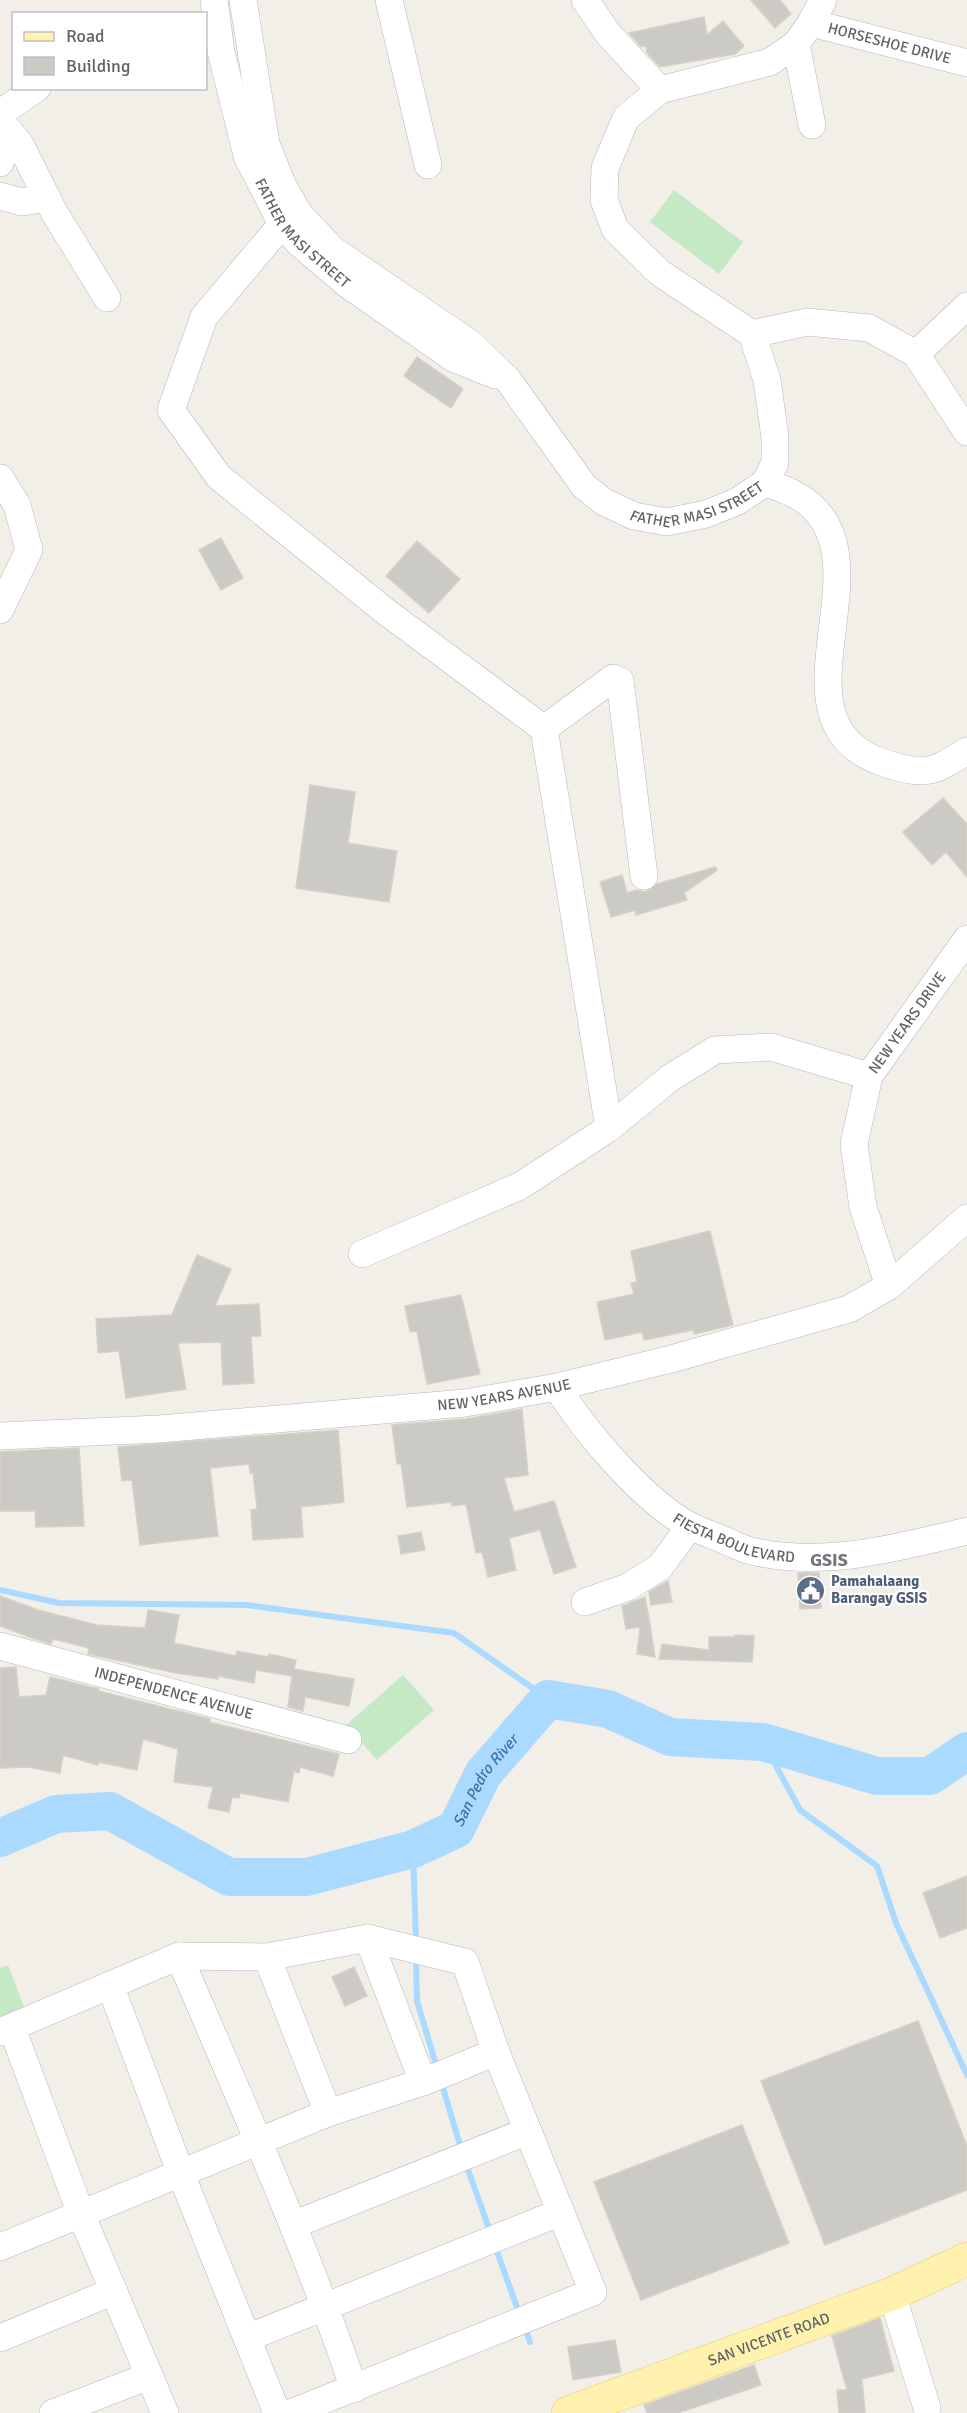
<svg xmlns="http://www.w3.org/2000/svg" width="967" height="2413" font-family="Signika,sans-serif">
	<style>
		.pitch { fill: #c5e8c5 }
		.lines { fill: none; stroke-linecap: round; stroke-linejoin: round }
		.stream { stroke: #aadaff; stroke-width: 6 }
		.river { stroke: #aadaff; stroke-width: 38 }
		.building { fill: #cccac5; stroke: #d6d1c6; stroke-width: 1.5 }
		.minor-casing { stroke: #b5b8bc; stroke-width: 28 }
		.major-casing { stroke: #f2c960; stroke-width: 34 }
		.minor { stroke: #fff; stroke-width: 27 }
		.major { stroke: #fff2af; stroke-width: 33 }
		.labels { text-anchor: middle; dominant-baseline: central; stroke-width: 4.5; stroke-linejoin: round; paint-order: stroke }
		.street-label { font-size: 15px; fill: #5f6368; stroke: #fff }
		.service-label { font-size: 15px; font-weight: bold; fill: #4e5e75; stroke: #fff; text-anchor: start }
		.water-label { font-size: 16px; font-style: italic; fill: #4174aa; stroke: #fff }
		.quarter-label { font-size: 18px; font-weight: bold; fill: #70757a; stroke: #fff }
	</style>
	<rect width="100%" height="100%" fill="#f1efe8"/>
	<path class="pitch" d="M674 190 743 242 719 274 650 222Z
		M403 1675 434 1710 377 1760 346 1725Z
		M8 1965 26 2012 0 2022V1968Z"/>
	<g class="lines">
		<path class="stream" d="M0 1590 59 1603 246 1605 454 1633 548 1699
			M763 1742 800 1810 877 1866 896 1923 967 2075
			M413 1849 416 1942
			M416 1956 417 2001 437 2068
			M441 2081 462 2152
			M466 2164 491 2234
			M495 2246 519 2313
			M524 2325 530 2342"/>
		<path class="river" id="s1" d="M0 1838 56 1814 110 1811 229 1877H307L413 1849 456 1829 483 1774 548 1699 608 1709 670 1737 763 1742 877 1776H930L967 1751"/>
	</g>
	<path class="building" d="M751 0H780L791 14 775 28Z
		M704 17 707 35 723 21 744 46 735 54 660 67 647 53 646 46 641 47 629 33Z
		M417 357 463 389 451 408 404 376Z
		M221 538 243 578 221 590 199 550Z
		M417 541 460 579 429 613 386 576Z
		M310 785 355 792 348 843 397 851 389 902 296 888Z
		M943 798 967 824V877L946 852 932 865 903 832Z
		M715 867 717 870 684 893 687 900 636 915 635 910 611 917 600 882 622 875 627 893 637 890 645 892 657 884Z
		M710 1231 733 1325 694 1334 693 1330 644 1340 642 1332 605 1340 597 1302 634 1294 631 1283 637 1282 631 1251Z
		M197 1255 231 1269 215 1306 259 1304 261 1336H251L254 1383 223 1385 221 1342 178 1343 186 1389 126 1398 119 1351 98 1353 96 1319 172 1315Z
		M461 1295 480 1374 427 1384 417 1331 410 1332 405 1306Z
		M522 1409 528 1475 504 1478 514 1512 554 1501 576 1567 554 1574 540 1530 509 1538 516 1570 488 1577 482 1552 476 1553 466 1504 452 1506V1502L407 1507 401 1463 397 1464 392 1425 466 1419Z
		M338 1430 344 1502 301 1507 303 1537 253 1540 251 1510 257 1509 253 1473H250L249 1464 210 1468 218 1536 140 1545 132 1480 122 1481 118 1447Z
		M79 1448 84 1526 36 1527 35 1511H0V1452Z
		M421 1532 425 1550 401 1554 398 1536Z
		M798 1573H819L821 1608 800 1609Z
		M668 1581 672 1602 651 1605 649 1592Z
		M0 1596 38 1610 97 1625 145 1628 148 1610 179 1615 174 1643 236 1656 237 1651 269 1657V1654L296 1660 294 1669 354 1679 349 1706 305 1697 303 1711 288 1707 292 1676 256 1670 254 1683 218 1676V1679L176 1673 88 1654 89 1648 53 1639 51 1644 29 1637 0 1626Z
		M645 1597 650 1625 655 1657 637 1654 640 1627 626 1629 622 1606Z
		M735 1635 754 1636 752 1662 659 1659 662 1644 709 1650V1637H735Z
		M16 1667 19 1697 46 1695 50 1677 83 1685 99 1689 98 1691 210 1719 209 1722 339 1754 333 1776 300 1767 299 1773 294 1771 288 1802 240 1793 239 1798 232 1797 229 1812 208 1808 213 1787 174 1782 178 1749 143 1739 137 1770 99 1762 98 1765 66 1756H63L60 1773 28 1767 0 1768V1668Z
		M967 1876V1928L940 1938 923 1893Z
		M354 1967 367 1996 345 2006 332 1977Z
		M918 2021 967 2146V2190L825 2245 761 2081Z
		M742 2125 789 2243 641 2300 594 2182Z
		M880 2318 894 2371 862 2379 865 2413H839L837 2390H847L832 2336Z
		M615 2340 621 2372 573 2380 568 2347Z
		M754 2365 761 2385 678 2413H647L644 2405Z"/>
	<g class="lines">
		<defs>
			<g id="minor">
				<path id="s2" d="M214 0 221 52 247 156 282 224 299 243 347 284 453 358 495 375"/>
				<path id="s3" d="M243 0 266 144 283 186 299 214 333 250 471 344 508 380 584 486 604 502 634 516 667 522 706 514 736 502 765 483 775 463V437L767 380 752 334 660 273 615 229 604 200 605 168 626 118 660 90 770 62 796 44 811 23 823 0"/>
				<path d="M389 0 428 165"/>
				<path d="M585 0 609 35 660 90"/>
				<path id="s4" d="M811 23 967 63"/>
				<path d="M796 44 812 125"/>
				<path d="M0 113 37 88"/>
				<path d="M0 120 20 144 54 212 107 298"/>
				<path d="M0 163 5 150 18 142"/>
				<path d="M0 196 22 202 47 198"/>
				<path d="M299 214 282 224 204 317 171 410 219 477 385 611 544 729 609 1128"/>
				<path d="M752 334 807 322 869 328 916 354 967 432"/>
				<path d="M916 354 967 306"/>
				<path d="M0 478 17 505 29 550 0 610"/>
				<path d="M765 483C926 525 745 720 887 764 926 776 932 773 967 751"/>
				<path d="M544 729 613 678 620 681 644 876"/>
				<path d="M362 1254 520 1186 609 1128 670 1078 715 1050 771 1047 869 1076"/>
				<path id="s5" d="M889 1286 863 1207 854 1144 869 1076 967 939"/>
				<path id="s6" d="M557 1387C585 1432 645 1503 692 1527 703 1532 715 1536 726 1541 734 1544 743 1549 751 1551 822 1568 898 1548 967 1531"/>
				<path id="s7" d="M0 1436 159 1429 465 1403 557 1387 671 1359 849 1309 889 1286 967 1218"/>
				<path d="M585 1602 628 1587 660 1567 690 1526"/>
				<path id="s8" d="M0 1646 348 1740"/>
				<path d="M368 1938 423 2082"/>
				<path d="M179 1956C240 2099 304 2241 354 2389"/>
				<path d="M267 1957 328 2113"/>
				<path d="M110 1985 181 2174 277 2413"/>
				<path d="M12 2028 81 2214 165 2413"/>
				<path d="M0 2032 179 1956 267 1957 368 1938 465 1962 496 2052 593 2292 291 2413"/>
				<path d="M293 2225 528 2131"/>
				<path d="M0 2247 328 2113 423 2082 496 2052"/>
				<path d="M892 2294 927 2408"/>
				<path d="M0 2338 114 2291"/>
				<path d="M247 2338 561 2212"/>
				<path d="M53 2413 149 2376"/>
			</g>
			<g id="major">
				<path id="s9" d="M568 2413 892 2294 967 2259"/>
			</g>
		</defs>
		<use href="#minor" class="minor-casing"/>
		<use href="#major" class="major-casing"/>
		<use href="#minor" class="minor"/>
		<use href="#major" class="major"/>
	</g>
	<defs>
		<symbol id="civic-disc" viewBox="-11 -11 22 22"><circle r="9.5" fill="#5c6f8a" stroke="#fff"/><path d="M-.6-6.5H3V-4.5H.6V-3L4-1V1h2V6H-6V1h2V-1L-.6-3ZM-1.2 2.5V6h2.4V2.5Z" fill="#fff"/></symbol>
	</defs>
	<g fill-rule="evenodd">
		<use href="#civic-disc" x="794" y="1574" width="33" height="33"/>
	</g>
	<g class="labels">
		<g class="street-label">
			<text stroke="none"><textPath href="#s4" startOffset="81">HORSESHOE DRIVE</textPath></text>
			<text stroke="none"><textPath href="#s2" startOffset="256">FATHER MASI STREET</textPath></text>
			<text stroke="none"><textPath href="#s3" startOffset="747">FATHER MASI STREET</textPath></text>
			<text stroke="none"><textPath href="#s5" startOffset="282">NEW YEARS DRIVE</textPath></text>
			<text stroke="none"><textPath href="#s7" startOffset="506">NEW YEARS AVENUE</textPath></text>
			<text stroke="none"><textPath href="#s6" startOffset="240">FIESTA BOULEVARD</textPath></text>
			<text stroke="none"><textPath href="#s8" startOffset="180">INDEPENDENCE AVENUE</textPath></text>
			<text stroke="none"><textPath href="#s9" startOffset="214">SAN VICENTE ROAD</textPath></text>
		</g>
		<g class="service-label">
			<text x="831" y="1581">Pamahalaang<tspan x="831" dy="17">Barangay GSIS</tspan></text>
		</g>
		<g class="water-label">
			<text stroke="none"><textPath href="#s1" startOffset="543">San Pedro River</textPath></text>
		</g>
		<g class="quarter-label">
			<text x="829" y="1560">GSIS</text>
		</g>
	</g>
	<rect x="12" y="12" width="195" height="78" fill="#ffffff" stroke="#bfc1c3" stroke-width="1.5"/>
	<rect x="24" y="32" width="30" height="9" fill="#fff2af" stroke="#bfc1c3" stroke-width="1.5"/>
	<text x="66" y="42" font-size="18" fill="#5f6368">Road</text>
	<rect x="24" y="57" width="30" height="18" fill="#cccac5" stroke="#bfc1c3" stroke-width="1.5"/>
	<text x="66" y="72" font-size="18" fill="#5f6368">Building</text>
</svg>
